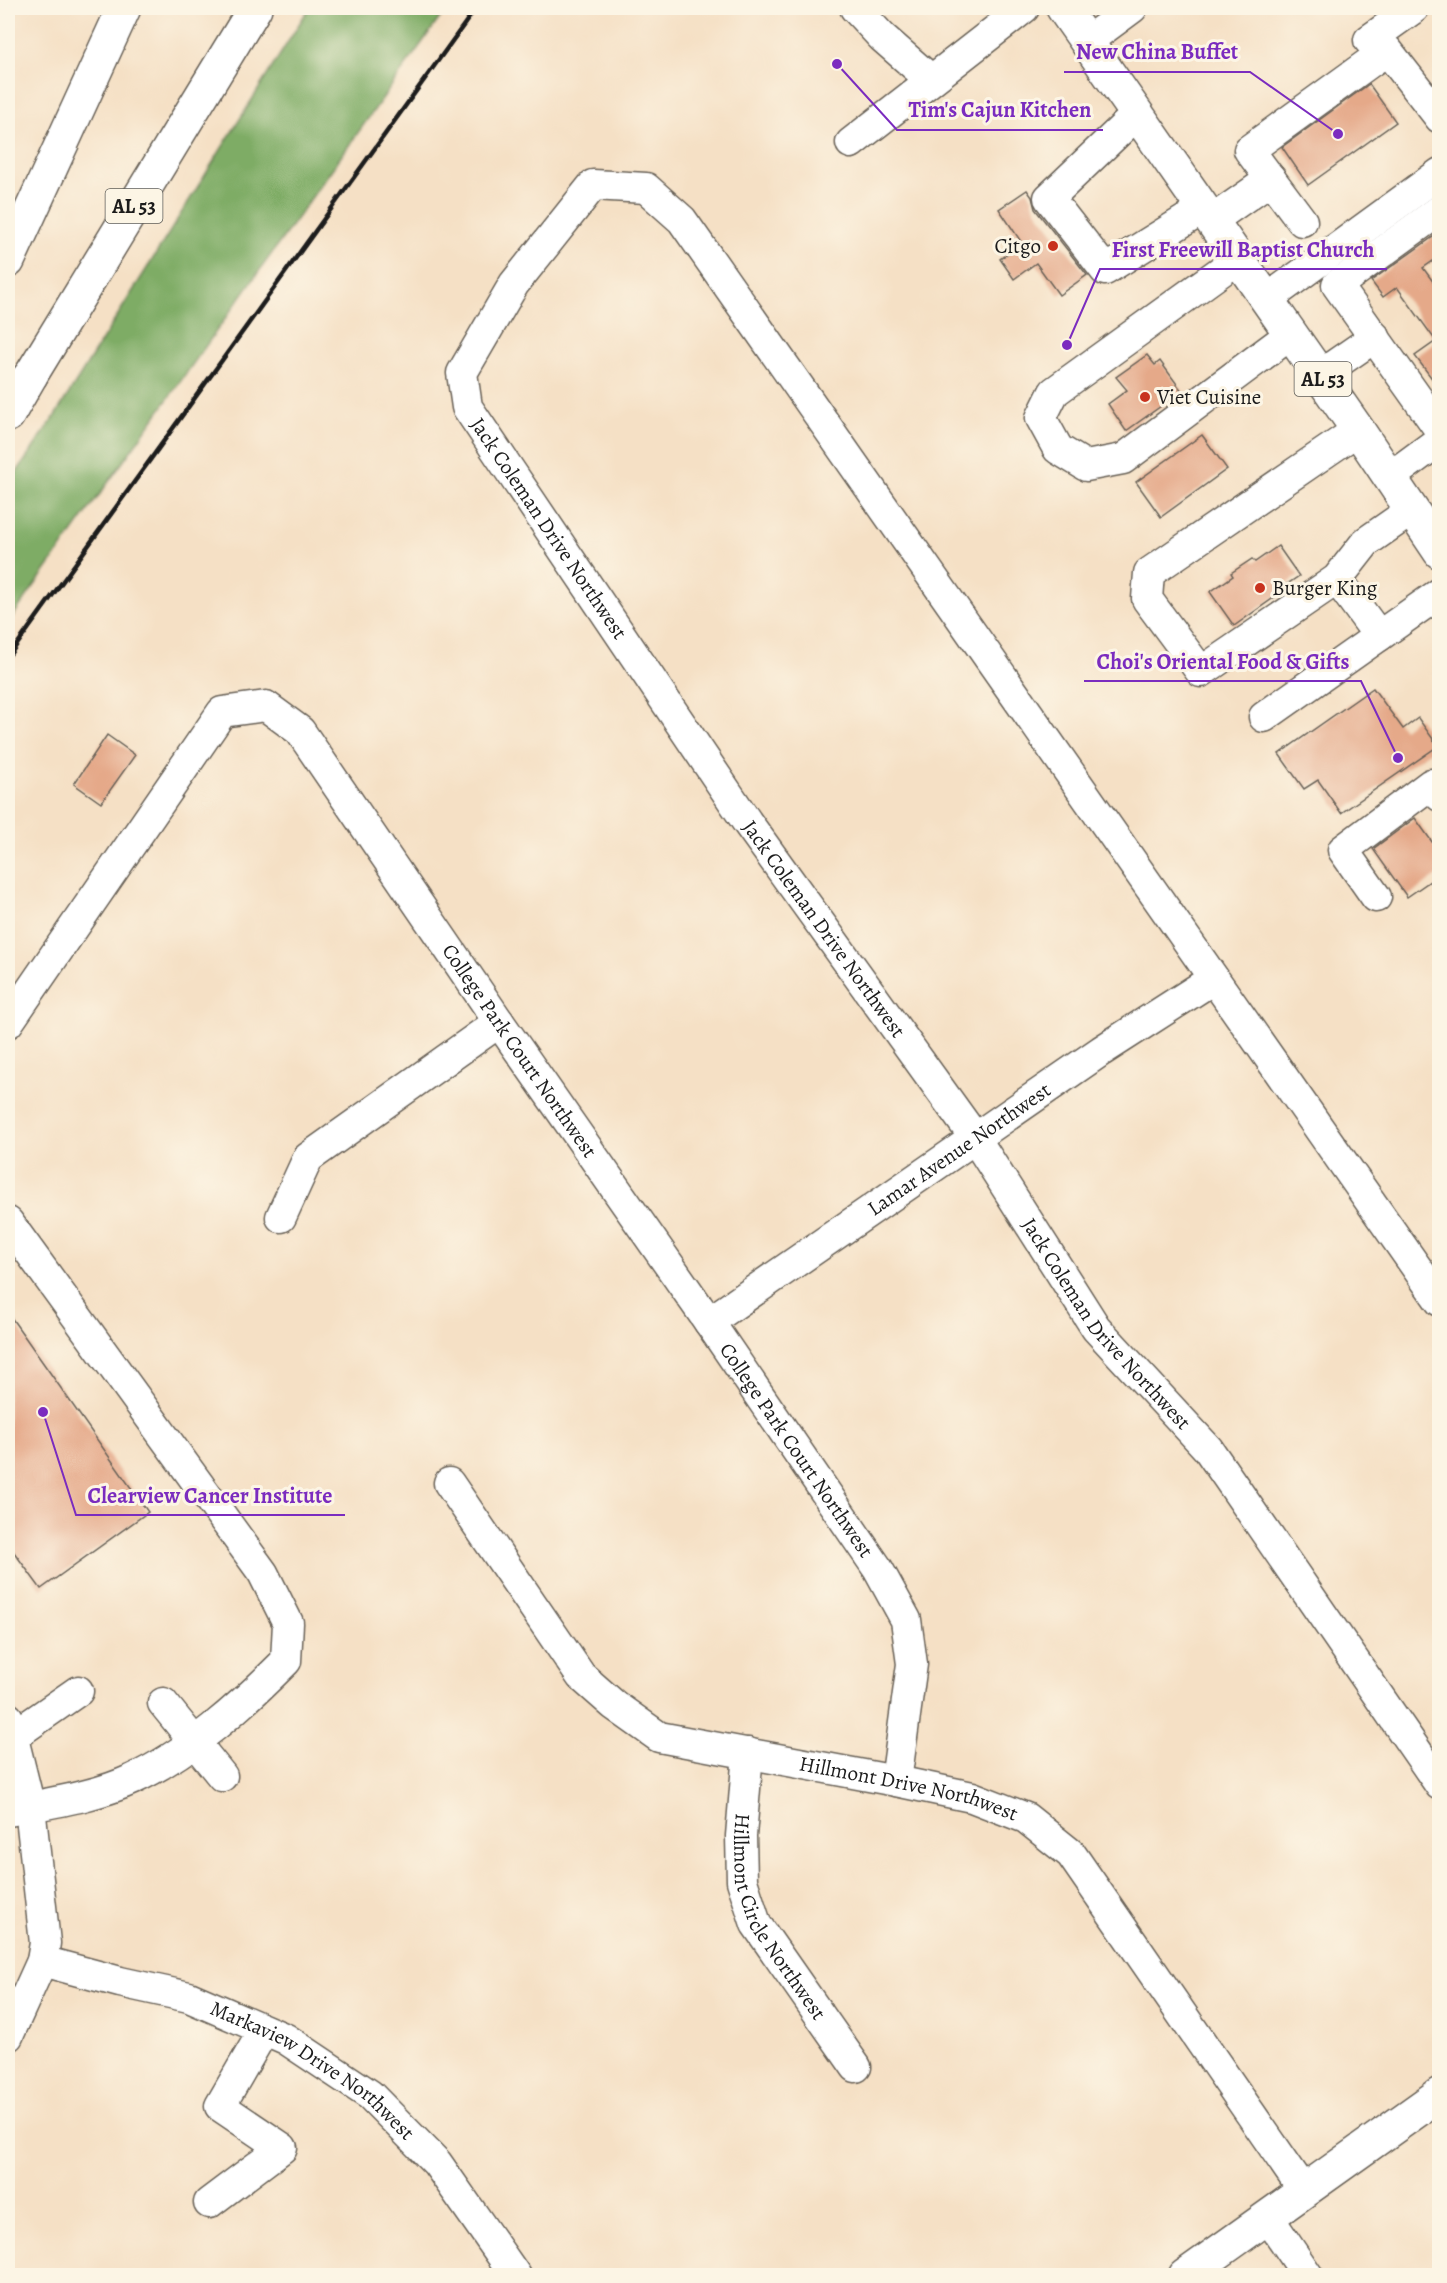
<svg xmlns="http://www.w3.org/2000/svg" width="1447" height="2283" font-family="Alegreya,serif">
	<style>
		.forest { fill: #7eac65; stroke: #4d6440; stroke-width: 1.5 }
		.building { fill: #e5a989 }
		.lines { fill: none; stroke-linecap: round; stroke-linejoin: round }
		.minor-casing { stroke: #686157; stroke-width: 33 }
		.major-casing { stroke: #686157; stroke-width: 36 }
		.highway-casing { stroke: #686157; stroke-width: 36 }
		.minor { stroke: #fff; stroke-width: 30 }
		.major { stroke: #fff; stroke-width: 33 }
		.highway { stroke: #fff; stroke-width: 33 }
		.rail { stroke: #1c1c1c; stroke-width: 4.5 }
		.poi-dot { fill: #c8321e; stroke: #fcf5e5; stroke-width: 2 }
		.labels { text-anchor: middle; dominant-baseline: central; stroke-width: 6; stroke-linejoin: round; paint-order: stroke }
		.shield { fill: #fcf5e5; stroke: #5f5d58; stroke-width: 1.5 }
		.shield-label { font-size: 20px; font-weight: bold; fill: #1c1c1c }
		.poi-label { font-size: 21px; fill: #1c1c1c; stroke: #fcf5e5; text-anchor: start }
		.street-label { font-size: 21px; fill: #1c1c1c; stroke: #fcf5e5 }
		.leader { fill: none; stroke: #7b2cbf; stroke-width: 2 }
		.callout-dot { fill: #7b2cbf; stroke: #fcf5e5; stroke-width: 2 }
		.callout-label { font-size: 22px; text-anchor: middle; font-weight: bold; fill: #7b2cbf; stroke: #fcf5e5; stroke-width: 6; stroke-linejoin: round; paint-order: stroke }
	</style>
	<rect width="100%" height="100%" fill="#fcf5e5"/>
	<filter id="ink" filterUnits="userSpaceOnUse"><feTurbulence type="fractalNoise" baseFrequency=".0167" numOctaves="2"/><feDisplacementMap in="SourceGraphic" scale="12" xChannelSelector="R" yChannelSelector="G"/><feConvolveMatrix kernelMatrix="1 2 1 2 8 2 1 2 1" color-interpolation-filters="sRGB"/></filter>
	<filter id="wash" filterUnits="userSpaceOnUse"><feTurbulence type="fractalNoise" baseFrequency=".008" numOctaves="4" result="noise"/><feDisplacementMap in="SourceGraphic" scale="24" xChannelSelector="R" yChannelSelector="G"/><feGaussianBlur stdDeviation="1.35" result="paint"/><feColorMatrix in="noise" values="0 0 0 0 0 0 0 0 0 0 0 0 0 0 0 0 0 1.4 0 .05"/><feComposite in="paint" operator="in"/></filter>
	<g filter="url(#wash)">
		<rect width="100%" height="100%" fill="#f5e0c5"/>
		<path class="forest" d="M309 8H447L8 623V485L53 419Z"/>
		<g id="blocks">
			<path class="building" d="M1369 84 1396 122 1308 185 1282 147Z
				M1027 190 1032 197 1035 209 1087 275 1059 295 1036 263 1014 279 1000 259 1022 243 999 209Z
				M1440 232V256L1423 268 1440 291V389L1415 356 1436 341 1397 287 1383 297 1371 281Z
				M1147 355 1155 365 1160 361 1182 391 1126 431 1108 404 1127 390 1116 377Z
				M1202 435 1227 469 1161 517 1136 482Z
				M1278 546 1299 576 1277 591 1279 594 1234 626 1210 592 1233 576 1231 573 1252 559 1255 562Z
				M1373 688 1403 729 1418 718 1438 746 1341 813 1318 780 1304 789 1279 754Z
				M107 735 135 755 101 803 74 784Z
				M1415 818 1440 853V874L1407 897 1373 849Z
				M8 1313 148 1512 41 1589 8 1544Z"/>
		</g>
	</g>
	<g filter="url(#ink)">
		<use href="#blocks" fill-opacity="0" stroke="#686157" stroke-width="1.5"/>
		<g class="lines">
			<defs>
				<g id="minor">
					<path d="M855 8 882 37 931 80"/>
					<path d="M1369 40 1414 8"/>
					<path d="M1086 42 1132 8"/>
					<path d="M1136 115 1049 198 1105 270 1203 209"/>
					<path d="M851 143 1024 8"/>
					<path d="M1440 210 1337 285 1440 430"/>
					<path d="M1211 221 1271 179"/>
					<path d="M1302 221 1249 150 1387 50 1440 118"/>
					<path d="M1238 259 1054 392 1041 418 1058 449 1086 466 1123 459 1291 334"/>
					<path d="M1266 300 1440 173"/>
					<path d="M1320 375 1375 337"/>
					<path d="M1358 430 1149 573 1147 599 1201 672 1337 579 1366 542 1412 510"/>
					<path d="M1390 477 1440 440"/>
					<path d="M1337 579 1379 636"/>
					<path d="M1264 717 1440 593"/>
					<path d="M1376 897 1343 850 1431 784 1440 796"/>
					<path id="s1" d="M8 1023 222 712 266 706 300 731 499 1022 709 1322 878 1569 906 1620 912 1664 896 1781"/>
					<path d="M281 1217 308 1158 499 1022"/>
					<path d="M8 1222 263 1573 288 1623 286 1661C242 1705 189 1753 133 1779 95 1797 48 1803 8 1811"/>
					<path id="s2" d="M1440 1301 682 220 646 188 593 185 514 284 462 373 467 407 747 822 975 1138 1096 1328 1208 1449 1440 1785"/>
					<path id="s3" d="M709 1322 1101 1051 1213 979"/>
					<path id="s4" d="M449 1483 581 1676 614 1705 659 1737 896 1781 972 1797 1026 1818 1071 1854 1304 2191"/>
					<path d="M163 1703 222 1776"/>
					<path d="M8 1718 30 1807 45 1943 42 1961 8 2036"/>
					<path d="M12 1737 78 1691"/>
					<path id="s5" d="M748 1753 741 1836 742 1881 756 1924 856 2067"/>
					<path id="s6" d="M42 1961 120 1982 189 1997 286 2039 370 2095 437 2163 516 2276"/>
					<path d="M209 2203 282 2148 220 2106 264 2030"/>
					<path d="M1268 2217 1308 2276"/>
				</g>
				<path id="major" d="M1063 8 1358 430 1440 552
					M13 395 31 375 255 8
					M1185 2276 1440 2094"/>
				<path id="highway" d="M8 261 124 8
					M8 415 31 375"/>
			</defs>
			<use href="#minor" class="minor-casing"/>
			<use href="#major" class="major-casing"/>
			<use href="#highway" class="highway-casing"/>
			<use href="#minor" class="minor"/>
			<use href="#major" class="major"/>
			<use href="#highway" class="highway"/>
			<path class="rail" d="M8 657 476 8"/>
		</g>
	</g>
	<g class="poi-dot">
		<circle cx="1053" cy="246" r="6"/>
		<circle cx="1145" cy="397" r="6"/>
		<circle cx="1260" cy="588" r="6"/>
	</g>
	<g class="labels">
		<g class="shield">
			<rect x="105.5" y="189" width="57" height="34" rx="4.5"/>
			<rect x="1294.5" y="362" width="57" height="34" rx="4.5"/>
		</g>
		<g class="shield-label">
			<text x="134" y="206">AL 53</text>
			<text x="1323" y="379">AL 53</text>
		</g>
		<g class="poi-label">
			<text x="1041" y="246" text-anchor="end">Citgo</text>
			<text x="1157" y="397">Viet Cuisine</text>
			<text x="1272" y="588">Burger King</text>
		</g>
		<g class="street-label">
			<text stroke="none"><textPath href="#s2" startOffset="1832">Jack Coleman Drive Northwest</textPath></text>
			<text stroke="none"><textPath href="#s2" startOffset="2318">Jack Coleman Drive Northwest</textPath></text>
			<text stroke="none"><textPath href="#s1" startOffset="852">College Park Court Northwest</textPath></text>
			<text stroke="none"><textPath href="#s3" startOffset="304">Lamar Avenue Northwest</textPath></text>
			<text stroke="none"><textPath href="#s2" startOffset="2804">Jack Coleman Drive Northwest</textPath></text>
			<text stroke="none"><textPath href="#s1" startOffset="1338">College Park Court Northwest</textPath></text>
			<text stroke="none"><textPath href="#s4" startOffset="588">Hillmont Drive Northwest</textPath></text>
			<text stroke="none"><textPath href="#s5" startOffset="174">Hillmont Circle Northwest</textPath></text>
			<text stroke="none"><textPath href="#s6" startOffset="296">Markaview Drive Northwest</textPath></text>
		</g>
	</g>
	<path class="leader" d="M1338 134L1250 72H1064M837 64L897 130H1103M1067 345L1100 269H1387M1398 758L1361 681H1084M43 1412L76 1515H345"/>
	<g class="callout-dot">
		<circle cx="1338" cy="134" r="6"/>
		<circle cx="837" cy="64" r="6"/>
		<circle cx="1067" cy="345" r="6"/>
		<circle cx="1398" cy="758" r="6"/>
		<circle cx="43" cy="1412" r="6"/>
	</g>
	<g class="callout-label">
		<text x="1157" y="59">New China Buffet</text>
		<text x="1000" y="117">Tim's Cajun Kitchen</text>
		<text x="1243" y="257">First Freewill Baptist Church</text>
		<text x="1223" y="669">Choi's Oriental Food &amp; Gifts</text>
		<text x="210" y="1503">Clearview Cancer Institute</text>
	</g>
	<rect width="1447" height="2283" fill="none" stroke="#fcf5e5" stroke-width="30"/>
</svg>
